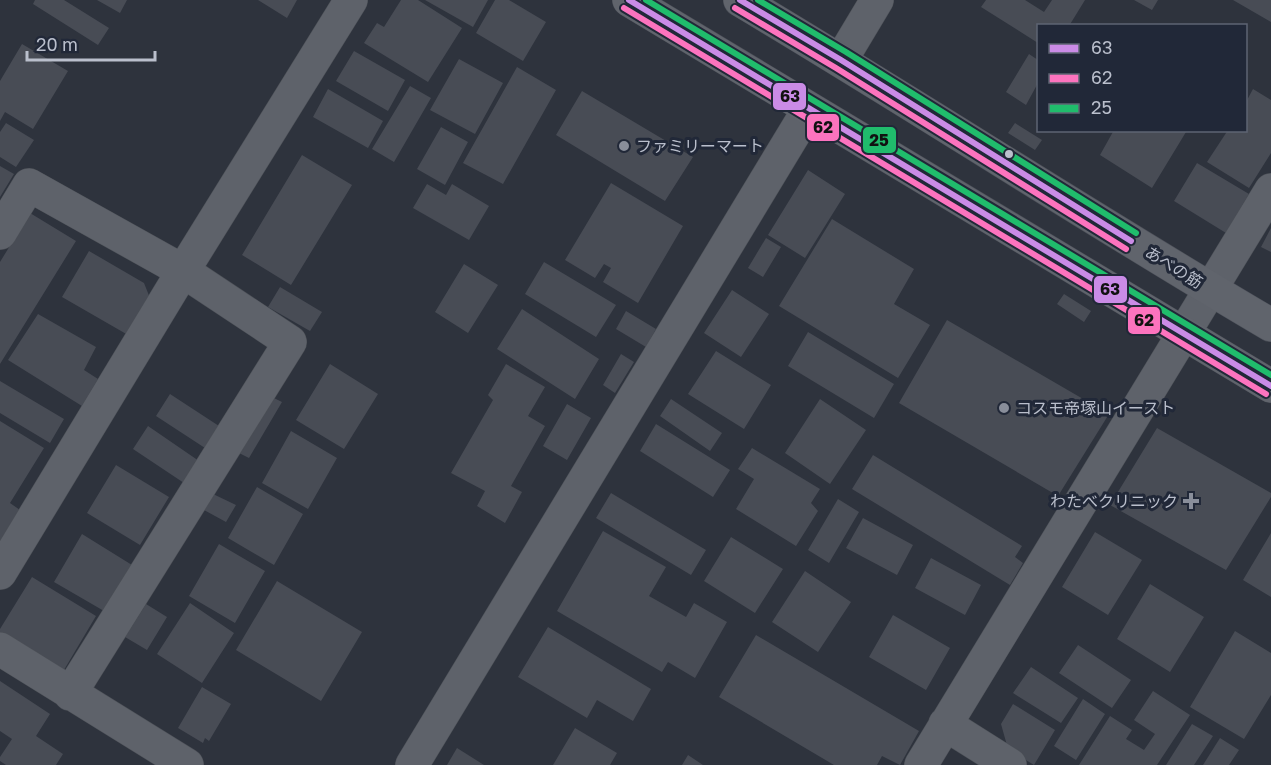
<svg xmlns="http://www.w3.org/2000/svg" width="1271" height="765" font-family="'Golos Text','Noto Sans JP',sans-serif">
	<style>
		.building { fill: #484c55 }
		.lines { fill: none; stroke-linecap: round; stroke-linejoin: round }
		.minor-casing { stroke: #4c5057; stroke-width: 34 }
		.primary-casing { stroke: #4c5059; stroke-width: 34 }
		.minor { stroke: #5e626a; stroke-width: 33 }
		.primary { stroke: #60646c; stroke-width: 33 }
		.bus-1-casing { stroke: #212838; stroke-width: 10 }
		.bus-2-casing { stroke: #212838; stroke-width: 10 }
		.bus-3-casing { stroke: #212838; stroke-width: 10 }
		.bus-1 { stroke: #ca8be6; stroke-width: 6 }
		.bus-2 { stroke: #fc73be; stroke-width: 6 }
		.bus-3 { stroke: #20bc6c; stroke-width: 6 }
		.poi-dot { fill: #898e9a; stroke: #212838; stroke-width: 2 }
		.bus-dot { fill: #babfcc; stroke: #212838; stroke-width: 2 }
		.labels { text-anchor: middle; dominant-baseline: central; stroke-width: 6; stroke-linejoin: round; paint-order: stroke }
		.poi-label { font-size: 16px; fill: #babfcc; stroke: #212838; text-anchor: start }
		.street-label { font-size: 16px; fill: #babfcc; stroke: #212838 }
		.line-badge { stroke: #212838; stroke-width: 2 }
		.pale-badge-label { font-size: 16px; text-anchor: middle; font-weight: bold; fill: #111 }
	</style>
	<rect width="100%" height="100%" fill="#2e333d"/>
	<path class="building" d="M35 0H64L109 28 98 45 33 4Z
		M97 0H127L120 13Z
		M258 0H297L287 18Z
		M401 0H418L462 28 428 82 364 43 377 23 384 27Z
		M425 0H488L473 27Z
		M495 0H509L546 22 523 61 476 33Z
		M986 0H1025L1044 12 1052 0H1085L1069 26H1038V43L981 7Z
		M1134 0H1158L1152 10Z
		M1233 0H1271V22Z
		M22 44 68 71 33 129 5 112 0 121V81Z
		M354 51 405 80 388 111 336 81Z
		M1029 54 1038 60V83L1026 105 1006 92Z
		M459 59 503 83 475 134 430 110Z
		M517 67 556 90 503 184 463 163Z
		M410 86 431 98 394 162 372 149Z
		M328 89 383 121 368 148 313 117Z
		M1253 89 1271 100V153L1249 188 1207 162 1228 130H1246V102Z
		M582 91 693 157 665 201 556 135Z
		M6 123 34 140 16 167 0 157V132Z
		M1015 123 1042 140 1035 150 1008 133Z
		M441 127 468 142 445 185 417 169Z
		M1114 130H1184L1186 132 1152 188 1100 155Z
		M302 155 352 185 291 285 242 255Z
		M1197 163 1249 194 1226 233 1174 201Z
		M0 166 14 174 0 197Z
		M808 170 845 194 805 258 768 235Z
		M611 183 683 226 638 303 603 282 611 268 604 264 595 278 565 260Z
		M427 184 446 195 452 184 489 206 469 240 413 208Z
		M30 213 76 241 0 364V262Z
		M832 219 914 269 894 304 930 325 898 378 779 306Z
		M1271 228V252L1261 247Z
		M766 238 781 247 763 277 748 268Z
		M89 251 144 283 150 298 128 335 62 297Z
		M544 262 616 305 596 337 525 294Z
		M464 264 498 285 468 333 435 312Z
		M280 287 322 312 310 331 268 307Z
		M732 290 769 314 741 357 704 333Z
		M1064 294 1091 311 1084 322 1057 304Z
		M522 309 599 359 575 399 497 349Z
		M626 311 656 329 646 347 616 329Z
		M38 314 96 347 84 370 98 379 82 406 8 360Z
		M947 320 1109 414 1058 496 899 403Z
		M808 332 894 384 874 418 788 366Z
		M716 351 771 385 744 429 688 394Z
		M621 354 634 362 615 393 603 385Z
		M330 364 378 394 344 449 296 420Z
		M506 364 545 387 528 416 545 426 511 486 522 492 505 523 477 506 485 491 451 473 493 400 488 395Z
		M0 381 64 419 50 443 0 413Z
		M170 394 219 426 205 448 156 416Z
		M272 397 282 402 249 458 239 453Z
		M671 399 722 433 710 451 660 416Z
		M820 399 866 430 830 484 785 453Z
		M567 404 591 418 567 460 543 446Z
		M0 421 44 448 10 503 20 510 0 543Z
		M656 424 730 470 713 497 640 451Z
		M148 426 199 461 184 483 133 449Z
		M1157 428 1271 493V497L1226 570 1110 505Z
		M291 431 337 458 308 509 262 483Z
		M752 448 820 489 811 503 818 511 796 546 736 509 754 479 738 469Z
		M873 455 1022 546 1015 557 1023 563 1010 585 852 489Z
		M116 465 169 497 140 545 87 513Z
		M257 487 303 514 274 565 228 538Z
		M611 493 706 550 691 575 596 518Z
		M213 494 236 505 226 522 204 510Z
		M838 499 859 512 829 563 808 550Z
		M863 518 913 545 897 575 846 548Z
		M603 531 666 567 649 596 686 617 694 603 727 622 695 678 668 662 662 672 557 611Z
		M1095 532 1142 560 1108 615 1062 587Z
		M1271 533V597L1243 580Z
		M82 534 132 565 104 611 54 582Z
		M731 537 783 569 755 613 704 581Z
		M219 544 265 571 235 623 189 596Z
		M931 558 981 585 965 615 915 588Z
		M805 571 851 602 818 652 772 622Z
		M32 577 96 616 61 675 0 638V629Z
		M277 581 362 632 321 701 236 650Z
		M1150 584 1204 617 1170 672 1117 639Z
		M190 603 234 633 202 683 157 654Z
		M146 604 167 617 147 650 125 637Z
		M893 615 950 648 926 690 869 657Z
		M548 627 651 689 633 721 597 700 587 718 518 677Z
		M1235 631 1271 653V695L1244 739 1190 707Z
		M756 635 919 731 900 765 882 756 877 765H834L719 697Z
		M1078 645 1131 680 1112 708 1059 673Z
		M1031 667 1078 698 1061 723 1013 693Z
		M0 681 50 714 36 736 63 754 56 765H6L0 761V757L12 739 0 731Z
		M202 687 231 704 209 741 205 738 203 743 178 728Z
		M1153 691 1190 715 1157 765H1079L1110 716 1132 730 1126 739 1144 750 1155 734 1134 720Z
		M1083 699 1105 714 1076 760 1054 746Z
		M1013 704 1055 730 1034 765 1008 749 1001 724Z
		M1192 724 1213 736 1194 765H1166Z
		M575 728 617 753 610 765H553Z
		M1220 738 1239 750 1229 765H1203Z
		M457 748 484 765H447Z
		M688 755 703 765H682Z"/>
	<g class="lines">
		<defs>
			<path id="minor" d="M841 60 877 0
				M0 233 29 185 183 271 290 342 70 694
				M0 573 183 271 351 0
				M0 649 187 765
				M945 724 1010 765
				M412 765 809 109
				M921 765 1271 190"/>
			<path id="primary" d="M629 0 1271 386
				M740 0C918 106 1092 220 1271 325"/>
		</defs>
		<use href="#minor" class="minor-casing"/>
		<use href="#primary" class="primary-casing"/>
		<use href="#minor" class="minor"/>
		<use href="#primary" class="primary"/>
		<defs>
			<path id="bus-1" d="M629 0 1271 386
				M740 0 841 60 1131 241"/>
			<path id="bus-2" d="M624 8 1266 394
				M735 8 836 68 1126 249"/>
			<path id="bus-3" d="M646 0 1271 375
				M758 0 846 52 1136 233"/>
		</defs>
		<use href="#bus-1" class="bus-1-casing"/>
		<use href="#bus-2" class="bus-2-casing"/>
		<use href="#bus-3" class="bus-3-casing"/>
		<use href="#bus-1" class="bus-1"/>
		<use href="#bus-2" class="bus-2"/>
		<use href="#bus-3" class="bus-3"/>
	</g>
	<g class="poi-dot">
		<circle cx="624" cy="146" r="6"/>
		<circle cx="1004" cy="408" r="6"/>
		<path d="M1188 492h6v6h6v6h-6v6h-6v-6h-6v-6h6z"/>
	</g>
	<circle class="bus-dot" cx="1009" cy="154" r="5"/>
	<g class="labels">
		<g class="poi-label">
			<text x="636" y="146">ファミリーマート</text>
			<text x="1016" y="408">コスモ帝塚山イースト</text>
			<text x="1178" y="501" text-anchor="end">わたべクリニック</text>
		</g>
		<g class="street-label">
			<text transform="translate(1174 267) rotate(32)">あべの筋</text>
		</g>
	</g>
	<g class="line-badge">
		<rect x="772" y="82" width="35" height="29" rx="6" fill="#ca8be6"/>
		<rect x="806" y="113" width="34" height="29" rx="6" fill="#fc73be"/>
		<rect x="862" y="126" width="35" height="28" rx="6" fill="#20bc6c"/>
		<rect x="1093" y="275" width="35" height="29" rx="6" fill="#ca8be6"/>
		<rect x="1127" y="306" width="34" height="29" rx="6" fill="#fc73be"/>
	</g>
	<g class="pale-badge-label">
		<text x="790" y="102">63</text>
		<text x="823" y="133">62</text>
		<text x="879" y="146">25</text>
		<text x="1110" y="295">63</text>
		<text x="1144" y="326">62</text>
	</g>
	<rect x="1037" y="24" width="210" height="108" fill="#212838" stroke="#5e6473" stroke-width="1.5"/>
	<rect x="1049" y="44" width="30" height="9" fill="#ca8be6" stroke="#5e6473" stroke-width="1.5"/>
	<text x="1091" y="54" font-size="18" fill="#babfcc">63</text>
	<rect x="1049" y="74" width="30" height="9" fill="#fc73be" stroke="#5e6473" stroke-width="1.5"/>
	<text x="1091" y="84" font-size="18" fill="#babfcc">62</text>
	<rect x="1049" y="104" width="30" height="9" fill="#20bc6c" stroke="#5e6473" stroke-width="1.5"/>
	<text x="1091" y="114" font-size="18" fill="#babfcc">25</text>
	<path d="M27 51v9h128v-9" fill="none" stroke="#babfcc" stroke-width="3"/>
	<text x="36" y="51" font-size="18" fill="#babfcc" stroke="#212838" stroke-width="4.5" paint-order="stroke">20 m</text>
</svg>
